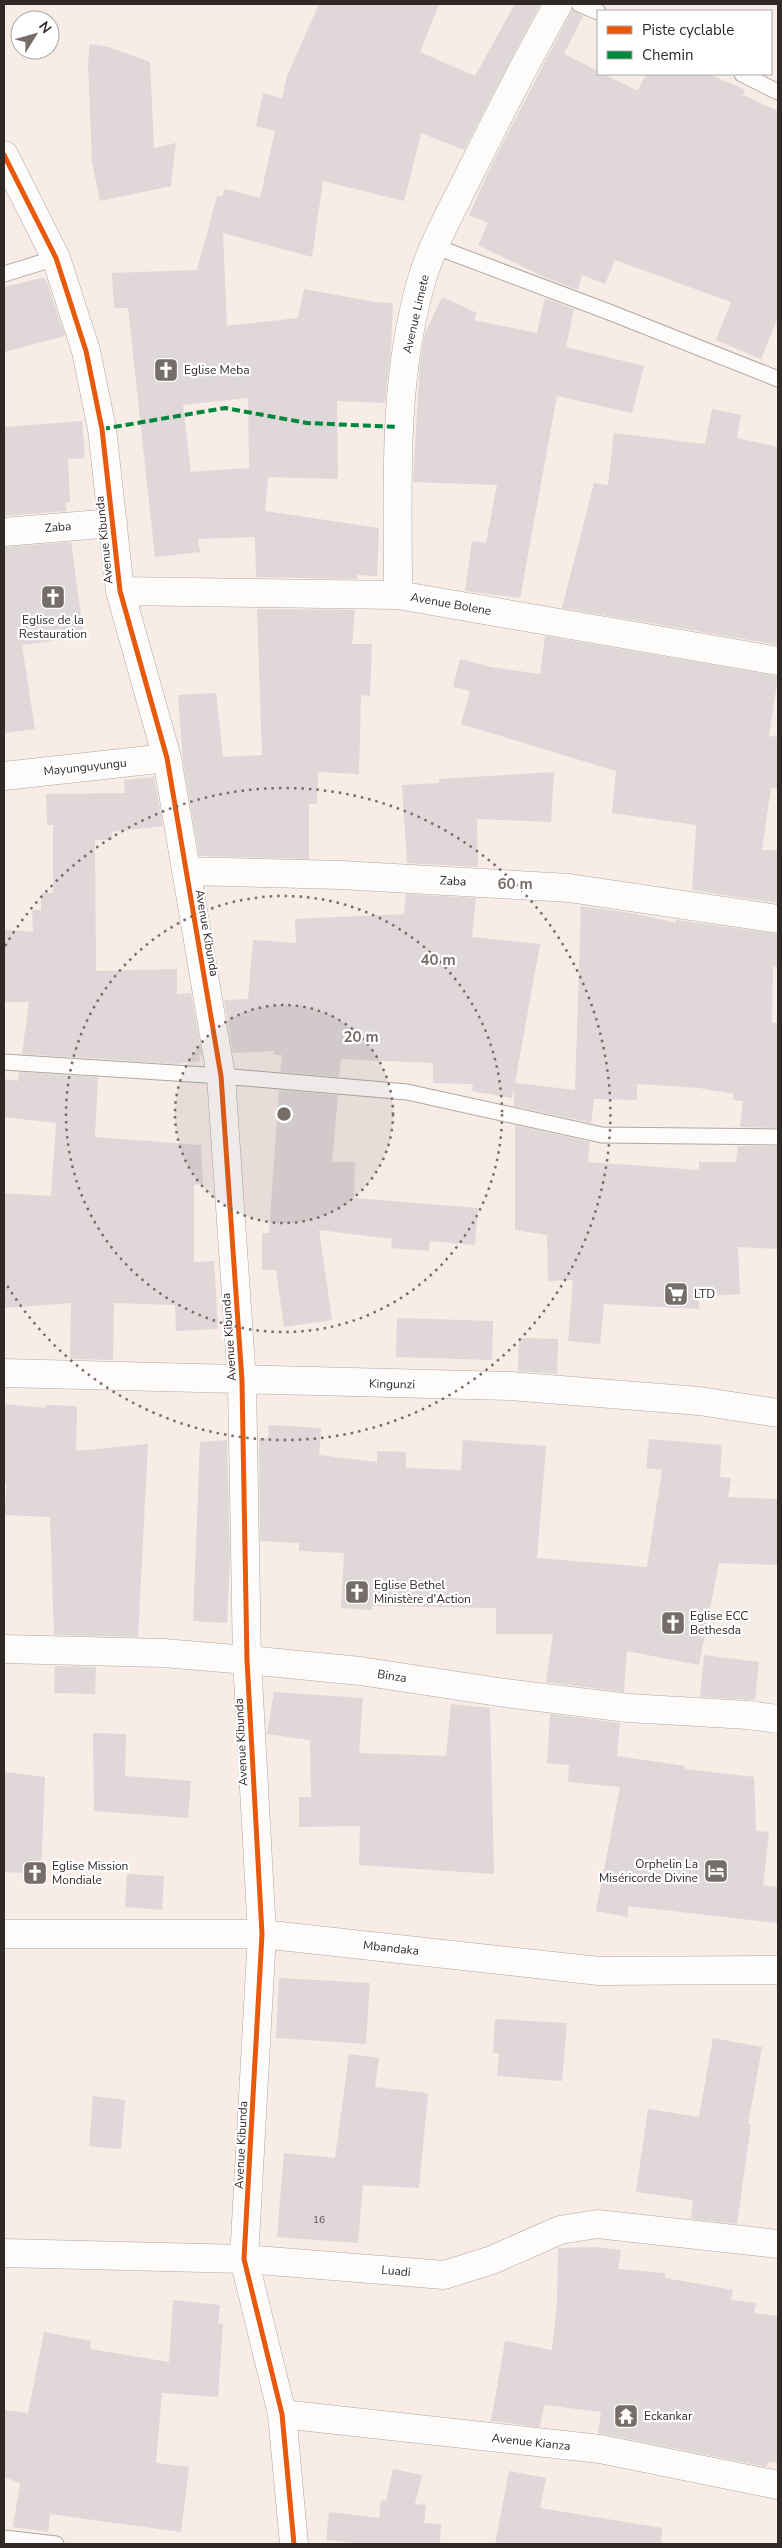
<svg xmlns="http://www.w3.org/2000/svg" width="782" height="2548" font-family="'Nunito Sans',sans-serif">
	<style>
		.building { fill: #dfd7d8; fill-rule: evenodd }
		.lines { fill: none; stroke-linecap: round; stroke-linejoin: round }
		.lane-casing { stroke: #afa7a2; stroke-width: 17 }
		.street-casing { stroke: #afa7a2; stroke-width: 29 }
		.lane { stroke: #fefcfb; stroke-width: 15 }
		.street { stroke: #fefcfb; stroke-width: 28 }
		.quiet { stroke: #00873e; stroke-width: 4; stroke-dasharray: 8 4; stroke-linecap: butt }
		.cycleway-casing { stroke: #fff; stroke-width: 8 }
		.cycleway { stroke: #e8590c; stroke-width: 5 }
		.ring { fill: none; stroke: #766d69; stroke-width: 2.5; stroke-dasharray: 2.5 5 }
		.labels { text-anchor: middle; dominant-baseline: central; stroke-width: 4.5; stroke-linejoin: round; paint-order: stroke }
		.number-label { font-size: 10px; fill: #5f5755 }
		.street-label { font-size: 12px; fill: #312926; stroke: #fff }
		.poi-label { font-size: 12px; fill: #312926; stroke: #fff; text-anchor: start }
		.centre { fill: #766d69; stroke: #fff; stroke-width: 2.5 }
		.ring-label { font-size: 15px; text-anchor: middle; font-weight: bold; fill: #766d69; stroke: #fff; stroke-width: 4.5; stroke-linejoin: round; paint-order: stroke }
	</style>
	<rect width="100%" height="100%" fill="#f7ece6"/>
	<path class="building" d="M319 4H439L420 52 475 76 515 4H540L464 150 421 133 404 201 323 181 312 257 223 233 227 326 298 318 304 289 375 302 393 303 391 348 385 403 337 401 338 479 268 477 265 511 379 528 377 576 357 575V579L256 577 255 537 198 539 200 552 155 557 128 308H114L112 273 197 270 217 196 222 197 225 189 260 198 275 131 256 126 263 93 282 98 287 76ZM248 398 249 468 191 472 183 405Z
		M572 10 583 16 564 54 598 71V74H603L638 91 646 74H709L745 90 743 95 778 111V317L761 359 716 340 731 302 615 260 605 284 582 275 578 290 544 277 478 245 488 223 469 215 493 162Z
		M90 44 109 47 150 62 154 148 176 143 171 186 100 201 92 162 88 64Z
		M42 278 46 279 65 336 4 352V287Z
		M442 297 477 313 474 320 537 333 545 298 574 309 566 347 644 366 632 413 557 396 520 598 465 591 472 541 486 543 497 485 413 482 420 364 425 333Z
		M712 409 741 415 737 438 778 447V645L562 608 594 483 608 485 614 433 705 444Z
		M82 421 85 458 68 459 70 502H65L67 511 4 516V427Z
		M71 542 84 637 22 645 35 729 4 733V547Z
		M257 609 355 610 352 644H372L370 696 361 695 359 774 318 772 317 804H309V859L199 856 183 761 178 695 216 693 223 757 262 755Z
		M545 636 778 676 769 736 778 737V789L771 788 762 850H778V903L692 890 696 825 612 813 616 771 461 724 470 691 453 687 460 659 491 667 540 674Z
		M554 772 551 822 477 819 478 867 407 863 402 785 439 783V779Z
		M154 777 163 826 112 832V840H95L96 971 177 969V994L191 993 202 1055H199L200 1061 177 1064 22 1054 29 1002H4V929L33 932 32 910H41V893H53V825H47L46 794 125 793 124 780Z
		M406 894 476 898 472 937 540 944 515 1083 575 1090 581 906 637 914 676 923V920L778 934V967L773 966 772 1023H778V1128L740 1127 743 1101 733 1100 734 1094 699 1088 637 1084V1100L594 1099 591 1123 514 1106V1086L512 1098 472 1091 473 1084 433 1083V1063L341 1059 339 1077 280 1072 282 1055H274V1051L233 1053 224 1000 248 999 253 940 296 943 295 919 404 914Z
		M19 1072 98 1077 95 1137 201 1145 203 1184 194 1185V1262L214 1261 218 1329 176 1331 175 1305 114 1303 113 1360 70 1359 71 1303 4 1308V1193L51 1196 56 1123 4 1117V1079L18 1081Z
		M279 1090 338 1095 332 1162H355L354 1198 478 1208 475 1245 430 1241 429 1251 391 1248 392 1239 319 1230 332 1320 284 1327 276 1270H262V1233H269Z
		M515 1125 590 1142 588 1162 699 1170V1162H736L738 1146H778V1249L738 1247 740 1294 699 1297V1309L604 1304 600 1344 568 1341 573 1280 548 1281 547 1235 515 1230Z
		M397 1318 493 1321 492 1360 396 1357Z
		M519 1338 558 1339 557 1374 518 1371Z
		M4 1404 46 1408V1405L77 1406 76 1451 148 1444 138 1637 54 1635 50 1517 4 1515 7 1483H4Z
		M269 1425 321 1428 319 1455 377 1462V1451L406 1452V1468L461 1470 463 1440 546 1446 537 1558 647 1567 662 1470 646 1468 649 1439 722 1445 720 1477 731 1478 728 1497 778 1499 777 1565 719 1563 699 1665 627 1651 624 1692 546 1682 553 1634H496V1608L372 1606V1610L341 1608 344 1553 299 1551V1543L260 1541 259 1438H268Z
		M227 1440 230 1561 227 1623 193 1621 200 1442Z
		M704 1655 759 1662 755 1700 700 1697Z
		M55 1666 96 1667 95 1694 54 1693Z
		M274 1692 363 1698 359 1753 446 1756 451 1704 490 1708 494 1874 359 1865 360 1826 299 1827V1797H311L310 1740 267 1734Z
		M550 1714 620 1723 617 1756 685 1766V1769L754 1777 756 1831 769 1832 763 1885 778 1887V1923L628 1906V1917L596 1911 620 1787 568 1782 569 1765 547 1763Z
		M93 1733 126 1734 125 1776 191 1781 188 1818 94 1811Z
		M4 1772 45 1777 41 1874 4 1872Z
		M127 1874 164 1876 162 1910 125 1907Z
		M279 1978 370 1983 366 2044 276 2038Z
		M495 2019 567 2023 562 2081 497 2076 499 2053H493Z
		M713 2038 762 2047 748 2124H751L737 2224 691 2219 693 2200 636 2192 648 2109 699 2117Z
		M349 2054 379 2058 375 2087 428 2093 419 2188 363 2185 358 2243 277 2237 284 2153 335 2158Z
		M93 2096 125 2100 121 2149 89 2146Z
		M595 2247 621 2250 618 2269 665 2273V2278L733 2290 731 2300 756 2303 754 2313 778 2316V2463L768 2462 767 2467 598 2433 601 2412 544 2405 540 2427 491 2421 505 2341 552 2350 557 2303 558 2248Z
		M173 2300 220 2305 218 2323 223 2324 218 2397 162 2393 156 2463 189 2467 181 2532 50 2514 48 2532 13 2527 20 2483 4 2477V2410L28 2413 44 2332 91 2341 90 2349 169 2362Z
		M393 2469 422 2475 415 2504 426 2505 424 2523 441 2524 440 2544H367L326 2540 329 2512 379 2518 381 2500 386 2501Z
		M509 2471 546 2478 540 2508 662 2528 661 2544H495Z"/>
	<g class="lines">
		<defs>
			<path id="lane" d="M579 4 598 12
				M742 74 778 92
				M434 246 609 312 778 379
				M4 274 56 258
				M4 1062 221 1076 407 1092 602 1135 778 1137
				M4 2538 56 2544"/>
			<path id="street" d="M4 155 56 258 86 351 102 429 120 591 167 758 221 1076 242 1381 247 1660 262 1934 244 2259 282 2414 294 2544
				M4 532 113 523
				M120 591 398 595 778 661
				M398 595C398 492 392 387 420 286 430 248 450 214 467 179 496 120 526 62 558 4
				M4 776 167 758
				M186 871 341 875 569 888 778 919
				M4 1373 510 1386 699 1401 778 1413
				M4 1649 163 1653 247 1660 360 1671 505 1693 628 1708 748 1715 778 1719
				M4 1934H262L599 1971 778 1970
				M4 2253 244 2259 444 2275 492 2260 560 2230 597 2224 778 2244
				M282 2414 600 2449 778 2485"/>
		</defs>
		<use href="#lane" class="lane-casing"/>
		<use href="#street" class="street-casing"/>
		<use href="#lane" class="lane"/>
		<use href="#street" class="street"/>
		<path class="quiet" d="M102 429 225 408 307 423 398 427"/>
		<defs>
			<path id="cycleway" d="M4 155 56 258 86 351 102 429 120 591 167 758 221 1076 242 1381 247 1660 262 1934 244 2259 282 2414 294 2544"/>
		</defs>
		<use href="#cycleway" class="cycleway-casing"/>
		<use href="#cycleway" class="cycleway"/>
	</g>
	<circle cx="284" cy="1114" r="109" fill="#766d69" fill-opacity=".12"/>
	<g class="ring">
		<circle cx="284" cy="1114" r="109"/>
		<circle cx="284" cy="1114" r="218"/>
		<path d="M5 946A326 326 0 1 1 5 1282"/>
	</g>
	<defs>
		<symbol id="church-square" viewBox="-11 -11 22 22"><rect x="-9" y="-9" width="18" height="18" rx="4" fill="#766d69" stroke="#fff"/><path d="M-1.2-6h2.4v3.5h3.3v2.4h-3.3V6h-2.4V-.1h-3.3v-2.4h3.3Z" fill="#fff"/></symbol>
		<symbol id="supermarket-square" viewBox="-11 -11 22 22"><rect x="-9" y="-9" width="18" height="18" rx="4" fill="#766d69" stroke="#fff"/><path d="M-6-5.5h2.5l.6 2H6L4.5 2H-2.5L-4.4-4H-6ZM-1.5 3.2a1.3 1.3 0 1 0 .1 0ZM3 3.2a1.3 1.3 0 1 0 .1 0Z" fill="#fff"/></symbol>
		<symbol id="hotel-square" viewBox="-11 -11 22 22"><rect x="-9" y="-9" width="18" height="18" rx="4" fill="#766d69" stroke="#fff"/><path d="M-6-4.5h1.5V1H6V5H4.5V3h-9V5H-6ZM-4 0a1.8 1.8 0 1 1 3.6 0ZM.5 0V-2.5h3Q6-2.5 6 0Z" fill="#fff"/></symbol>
		<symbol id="temple-square" viewBox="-11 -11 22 22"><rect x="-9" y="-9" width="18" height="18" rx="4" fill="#766d69" stroke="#fff"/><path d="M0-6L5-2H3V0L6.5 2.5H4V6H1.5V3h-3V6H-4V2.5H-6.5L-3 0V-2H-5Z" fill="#fff"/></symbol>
	</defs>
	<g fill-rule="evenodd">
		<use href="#church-square" x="152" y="356" width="28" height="28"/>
		<use href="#church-square" x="39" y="583" width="28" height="28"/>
		<use href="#supermarket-square" x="662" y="1280" width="28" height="28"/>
		<use href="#church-square" x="343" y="1578" width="28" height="28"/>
		<use href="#church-square" x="659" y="1609" width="28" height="28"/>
		<use href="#hotel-square" x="702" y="1857" width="28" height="28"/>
		<use href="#church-square" x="21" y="1859" width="28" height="28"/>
		<use href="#temple-square" x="612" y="2402" width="28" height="28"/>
	</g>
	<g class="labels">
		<g class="number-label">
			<text x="319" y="2220">16</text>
		</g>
		<g class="street-label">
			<text transform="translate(416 314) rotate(-77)">Avenue Limete</text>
			<text transform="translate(58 527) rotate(-5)">Zaba</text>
			<text transform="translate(104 540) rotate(-96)">Avenue Kibunda</text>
			<text transform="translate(451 604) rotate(10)">Avenue Bolene</text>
			<text transform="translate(85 767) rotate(-6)">Mayunguyungu</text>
			<text transform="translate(453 881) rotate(3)">Zaba</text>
			<text transform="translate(207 933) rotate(80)">Avenue Kibunda</text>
			<text transform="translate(229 1337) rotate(-94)">Avenue Kibunda</text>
			<text transform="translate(392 1384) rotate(1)">Kingunzi</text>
			<text transform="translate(392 1676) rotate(9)">Binza</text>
			<text transform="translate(241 1742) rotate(-93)">Avenue Kibunda</text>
			<text transform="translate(391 1948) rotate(6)">Mbandaka</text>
			<text transform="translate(241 2145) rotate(-87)">Avenue Kibunda</text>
			<text transform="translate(396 2271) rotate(5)">Luadi</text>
			<text transform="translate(531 2442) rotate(6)">Avenue Kianza</text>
		</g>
		<g class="poi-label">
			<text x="184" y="370">Eglise Meba</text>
			<text x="53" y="620" text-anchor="middle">Eglise de la<tspan x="53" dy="14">Restauration</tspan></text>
			<text x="694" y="1294">LTD</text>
			<text x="374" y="1585">Eglise Bethel<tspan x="374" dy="14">Ministère d'Action</tspan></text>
			<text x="690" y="1616">Eglise ECC<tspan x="690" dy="14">Bethesda</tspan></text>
			<text x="698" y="1864" text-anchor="end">Orphelin La<tspan x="698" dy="14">Miséricorde Divine</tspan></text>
			<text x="52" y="1866">Eglise Mission<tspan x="52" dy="14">Mondiale</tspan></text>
			<text x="644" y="2416">Eckankar</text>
		</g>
	</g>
	<circle cx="284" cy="1114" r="8" class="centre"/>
	<g class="ring-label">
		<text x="515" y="889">60 m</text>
		<text x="438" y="965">40 m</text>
		<text x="361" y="1042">20 m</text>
	</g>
	<rect width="782" height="2548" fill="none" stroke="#312926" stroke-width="10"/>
	<rect x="597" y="10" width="175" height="65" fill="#ffffff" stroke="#ada9a8"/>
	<rect x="607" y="26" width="25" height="8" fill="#e8590c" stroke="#ada9a8"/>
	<text x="642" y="35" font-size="15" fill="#312926">Piste cyclable</text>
	<rect x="607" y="51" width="25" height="8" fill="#00873e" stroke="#ada9a8"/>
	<text x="642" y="60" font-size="15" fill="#312926">Chemin</text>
	<g transform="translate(35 35) rotate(53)"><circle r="24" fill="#ffffff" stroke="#ada9a8"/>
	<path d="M0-4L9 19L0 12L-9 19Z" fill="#766d69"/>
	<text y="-8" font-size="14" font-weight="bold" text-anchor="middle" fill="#312926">N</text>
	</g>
</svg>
